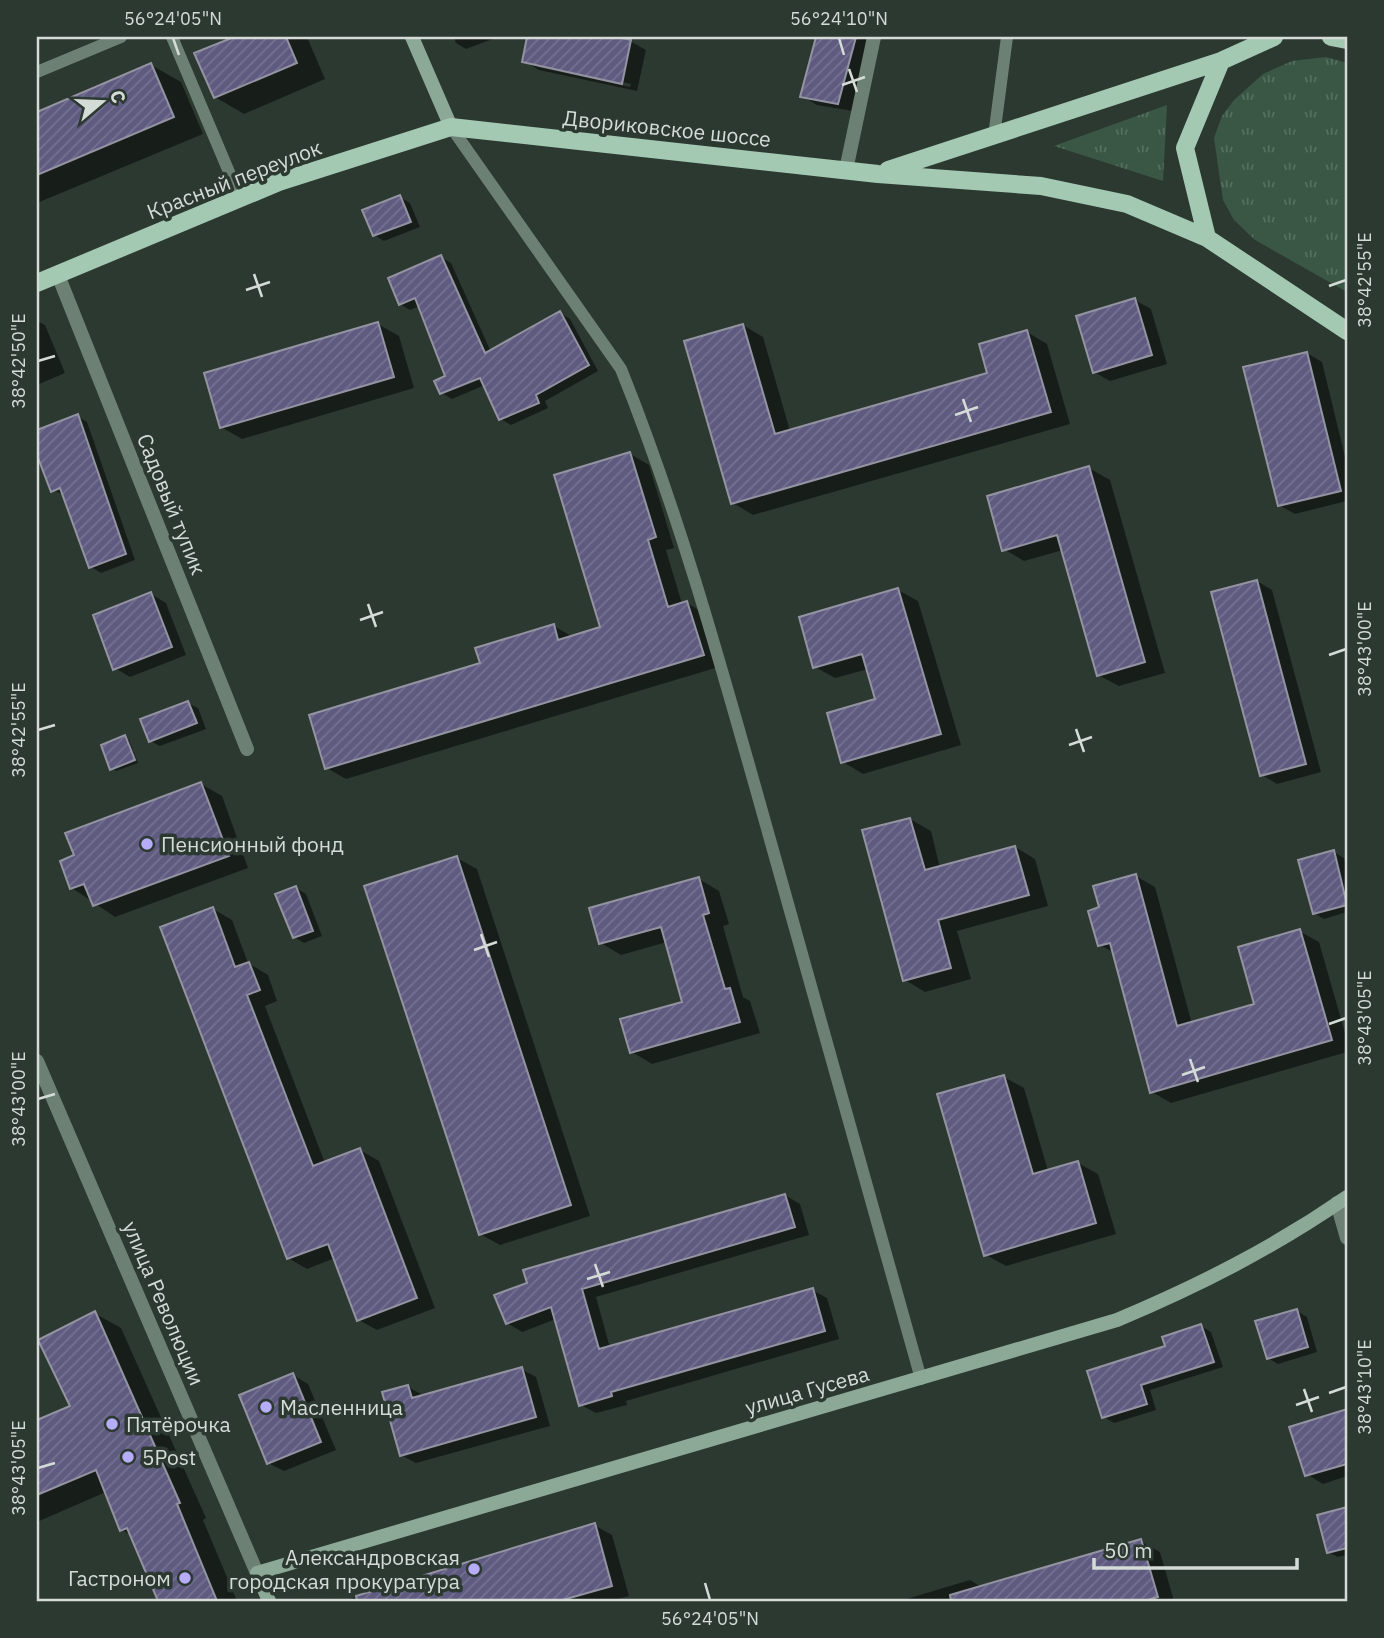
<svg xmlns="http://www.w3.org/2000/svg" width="1384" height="1638" font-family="'IBM Plex Sans',sans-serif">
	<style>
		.grass { fill: url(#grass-tufts) }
		.shadow { fill: #0007; fill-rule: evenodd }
		.building { fill: url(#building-hatch); stroke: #9493a1; stroke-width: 2 }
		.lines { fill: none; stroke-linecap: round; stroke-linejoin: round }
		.service { stroke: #6d8074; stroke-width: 12 }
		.minor { stroke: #6d8074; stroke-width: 14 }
		.tertiary { stroke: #6d8074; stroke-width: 14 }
		.secondary { stroke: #8ca997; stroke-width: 14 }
		.primary { stroke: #a4c9b2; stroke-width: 18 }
		.ticks { fill: none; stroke: #d5dcd7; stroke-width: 2.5 }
		.poi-dot { fill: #b6acf8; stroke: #2c3931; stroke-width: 2.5 }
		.labels { text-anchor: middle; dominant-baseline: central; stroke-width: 7; stroke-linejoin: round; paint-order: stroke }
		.street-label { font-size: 21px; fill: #d5dcd7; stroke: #2c3931 }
		.poi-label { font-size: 21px; fill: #d5dcd7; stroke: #2c3931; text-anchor: start }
		.neatline { fill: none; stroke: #d5dcd7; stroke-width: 2.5 }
		.ticks-label { font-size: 18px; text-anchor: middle; fill: #d5dcd7 }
	</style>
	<defs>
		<pattern id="grass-tufts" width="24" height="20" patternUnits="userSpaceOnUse" patternTransform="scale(1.75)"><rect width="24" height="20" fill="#3a5746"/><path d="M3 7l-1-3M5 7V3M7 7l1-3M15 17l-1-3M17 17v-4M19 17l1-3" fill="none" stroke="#566f60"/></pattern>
		<pattern id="building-hatch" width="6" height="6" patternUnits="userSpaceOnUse" patternTransform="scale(1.75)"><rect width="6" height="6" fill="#5f5a80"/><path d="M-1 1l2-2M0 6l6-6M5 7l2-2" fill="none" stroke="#757191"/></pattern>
	</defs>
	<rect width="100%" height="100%" fill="#2c3931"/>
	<path class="grass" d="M1326 57 1347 63V292L1255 240 1234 220 1223 200 1214 138 1222 116 1234 100 1263 74 1292 61Z
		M1167 105 1163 181 1054 146Z"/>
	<path class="shadow" d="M231 37H307L325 79 244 114 215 97Z
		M454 37H498L466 49 456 43Z
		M529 37H620L630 41 646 50 637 91 539 70 524 61ZM538 63 631 84 630 87 538 67Z
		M818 37H873L853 111 817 105 802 96Z
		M151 65 181 82 203 134 37 203V114Z
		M400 197 410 203 420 227 384 241 374 235Z
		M441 257 451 263 491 352 560 313 570 319 598 371 545 401 548 408 511 425 501 419 485 385 452 399 442 393 447 376 420 306 410 310 400 304Z
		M1135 300 1151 309 1167 364 1110 381 1094 372Z
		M37 321 45 325 65 373 37 385Z
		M378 324 399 336 414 388 242 439 221 427Z
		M743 325 763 337 790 431 989 374 1027 332 1047 344 1070 424 753 515 733 503Z
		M1307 353 1322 362 1347 465V501L1295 514 1279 505Z
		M77 416 87 422 135 560 101 573 91 567 65 495 52 490 37 450V432Z
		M630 454 649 465 674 548 666 550 682 604 687 603 706 614 722 666 346 779 327 768 482 664 554 626 573 637 602 628Z
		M1089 468 1110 480 1165 673 1119 686 1098 675 1063 550 1024 561 1004 549Z
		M1257 581 1272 590 1321 772 1277 784 1262 775Z
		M898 590 918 601 961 745 863 774 843 762 877 700 868 669 835 678 815 667Z
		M151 594 166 603 186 655 130 677 115 668Z
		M188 703 198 708 206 729 160 746 150 741Z
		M125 737 129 740 138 763 116 771 112 768Z
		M201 784 222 796 248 868 115 917 72 888Z
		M910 819 931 831 940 868 1015 847 1035 859 1048 906 957 931 971 979 925 992 905 980Z
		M1334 852 1344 858 1347 870V912L1324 919 1314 913Z
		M457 858 477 869 590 1216 500 1245 480 1234Z
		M1136 876 1155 887 1192 1024 1256 1005 1299 931 1319 942 1347 1040V1052L1171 1103 1152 1092 1115 953 1100 945 1102 908Z
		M699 879 719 891 729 924 723 926 743 997 750 1001 760 1033 652 1064 632 1052 685 1003 667 942 621 955 601 943Z
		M296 888 306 894 322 936 304 943 294 937Z
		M213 909 232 920 248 963 268 975 277 1001 265 1006 325 1163 360 1150 379 1161 435 1308 377 1330 359 1320 335 1258 307 1269 288 1258Z
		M1004 1077 1024 1088 1048 1171 1078 1163 1098 1174 1116 1234 1006 1266 986 1255Z
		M785 1195 800 1204 809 1235 596 1297 610 1348 812 1290 827 1298 839 1339 626 1401 627 1405 596 1413 581 1405 556 1319 522 1332 507 1323Z
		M1297 1311 1307 1317 1317 1352 1278 1364 1268 1358Z
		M94 1313 121 1328 206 1518 203 1520 237 1601H159L132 1536 122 1530 106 1492 37 1522V1422L72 1407Z
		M1201 1326 1211 1332 1223 1367 1150 1390 1156 1410 1114 1423 1104 1417 1167 1348Z
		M521 1369 536 1377 550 1426 416 1463 401 1455 408 1387 423 1395Z
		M293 1375 308 1384 336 1450 284 1471 268 1463Z
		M1347 1411V1476L1323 1484 1308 1475 1292 1428Z
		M1347 1509V1555L1338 1557 1328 1552 1319 1516Z
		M594 1525 612 1535 629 1596 610 1601H343Z
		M1140 1541 1160 1552 1174 1601H900L970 1580 983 1588Z"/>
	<path class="building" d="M234 37H286L297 63 214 98 194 53Z
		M527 37H618L631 40 622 84 522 62Z
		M816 37H856L838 104 800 97Z
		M151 63 174 117 37 175V112Z
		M400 195 411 222 373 236 362 210Z
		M441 255 485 353 560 311 589 365 536 395 539 403 499 420 480 378 440 394 434 381 445 376 415 298 399 305 388 278Z
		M1135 298 1152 355 1093 373 1076 316Z
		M378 322 394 377 220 428 204 373Z
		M743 324 775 434 987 373 979 344 1027 330 1051 412 731 504 684 341Z
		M1307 352 1341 491 1278 506 1243 367Z
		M78 414 126 554 89 568 60 488 51 492 37 455V430Z
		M630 452 656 537 648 540 668 607 687 601 704 655 325 769 309 715 480 663 475 648 554 624 558 640 600 627 554 475Z
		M1089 466 1145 662 1097 676 1057 535 1002 551 987 496Z
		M1257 580 1306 764 1260 776 1211 592Z
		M898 588 941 734 841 763 827 713 875 699 862 654 813 668 799 617Z
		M151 592 172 647 113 670 93 615Z
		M188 701 197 723 149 742 140 719Z
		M125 735 135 760 110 770 101 745Z
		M201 782 229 856 93 906 84 884 70 889 60 861 74 855 65 833Z
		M910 818 925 870 1015 846 1029 895 938 920 951 968 903 981 862 830Z
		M1334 850 1347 905 1313 914 1298 860Z
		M457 856 571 1205 479 1235 364 886Z
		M1136 874 1177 1026 1254 1004 1238 947 1300 929 1332 1040 1150 1093 1110 943 1098 946 1088 911 1099 907 1093 886Z
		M699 877 709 913 703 915 725 989 730 988 740 1022 630 1053 620 1019 682 1002 661 927 599 944 589 908Z
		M296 886 313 931 293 938 275 894Z
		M213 907 235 967 249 962 260 990 247 995 313 1166 360 1148 417 1298 357 1321 328 1244 287 1259 160 927Z
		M1004 1075 1033 1174 1078 1161 1096 1223 984 1256 937 1094Z
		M785 1194 795 1227 582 1289 599 1349 813 1288 825 1331 611 1392 612 1396 579 1406 551 1307 506 1324 494 1295 527 1283 523 1270Z
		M1297 1309 1308 1347 1267 1359 1255 1321Z
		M95 1311 180 1503 177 1504 217 1601H158L127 1528 120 1531 96 1470 37 1495V1420L70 1406 38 1340Z
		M1201 1324 1214 1362 1141 1385 1147 1404 1102 1418 1087 1371 1165 1346 1162 1337Z
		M522 1367 536 1417 400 1456 382 1392 408 1385 412 1398Z
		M293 1373 321 1442 267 1464 239 1395Z
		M1347 1409V1464L1305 1476 1289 1427Z
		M1347 1507V1548L1327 1553 1317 1515Z
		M595 1523 612 1586 559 1601H357L356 1596Z
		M1141 1539 1158 1597 1144 1601H951L950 1595Z"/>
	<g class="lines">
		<path class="service" d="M172 37 240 198
			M37 72 121 37
			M451 127 621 369C683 523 726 684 771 843 821 1022 871 1200 921 1379
			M994 136 1007 37"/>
		<path class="minor" d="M846 170 874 37
			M58 275 247 749
			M1337 1203 1347 1238"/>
		<path class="tertiary" d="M37 1061 257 1573"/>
		<path class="secondary" d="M412 37 451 127
			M269 1601 257 1573 1117 1320C1200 1285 1273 1248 1347 1197"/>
		<path class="primary" d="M1331 37 1347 40
			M888 170 1221 61 1274 37
			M1207 238 1185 148 1221 61
			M37 283 279 182 451 127 878 174 1041 186 1127 204 1207 238 1347 331"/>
	</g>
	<path class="ticks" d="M173 38 179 55M839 38 844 55M849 69 857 92M842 85 865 77M254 274 262 297M1329 286 1346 280M246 290 270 282M38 361 55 356M963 399 971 422M955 415 978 407M368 604 376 627M360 620 383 612M1329 655 1346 649M1076 729 1084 752M38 730 55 725M1069 745 1092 737M481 934 489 957M474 950 497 942M1329 1024 1346 1018M1190 1059 1198 1082M1182 1075 1205 1067M38 1099 55 1094M595 1264 603 1287M587 1279 610 1272M1304 1389 1312 1412M1329 1393 1346 1387M1296 1405 1319 1397M38 1468 55 1463M705 1583 710 1600"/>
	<g class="poi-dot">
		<circle cx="147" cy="844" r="7"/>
		<circle cx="266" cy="1407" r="7"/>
		<circle cx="112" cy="1424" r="7"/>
		<circle cx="128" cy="1457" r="7"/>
		<circle cx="474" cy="1569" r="7"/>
		<circle cx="185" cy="1578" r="7"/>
	</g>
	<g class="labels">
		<g class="street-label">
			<text transform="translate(667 128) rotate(6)">Двориковское шоссе</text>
			<text transform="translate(234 179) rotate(-21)">Красный переулок</text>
			<text transform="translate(172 504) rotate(68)">Садовый тупик</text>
			<text transform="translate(164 1303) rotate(67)">улица Революции</text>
			<text transform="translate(807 1390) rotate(-16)">улица Гусева</text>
		</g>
		<g class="poi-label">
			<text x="161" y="844">Пенсионный фонд</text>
			<text x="280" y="1407">Масленница</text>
			<text x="126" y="1424">Пятёрочка</text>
			<text x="142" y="1457">5Post</text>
			<text x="460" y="1557" text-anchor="end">Александровская<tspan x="460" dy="24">городская прокуратура</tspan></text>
			<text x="171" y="1578" text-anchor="end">Гастроном</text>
		</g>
	</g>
	<rect width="1384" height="1638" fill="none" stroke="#2c3931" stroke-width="77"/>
	<g transform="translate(102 102) rotate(71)" stroke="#2c3931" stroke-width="5" paint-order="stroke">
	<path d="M0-5L12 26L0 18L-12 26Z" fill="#d5dcd7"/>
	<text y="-10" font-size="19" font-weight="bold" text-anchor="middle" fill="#d5dcd7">С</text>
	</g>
	<path d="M1094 1558v10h203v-10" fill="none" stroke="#d5dcd7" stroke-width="3.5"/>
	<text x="1104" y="1558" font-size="21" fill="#d5dcd7" stroke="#2c3931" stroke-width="5" paint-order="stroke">50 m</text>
	<rect x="38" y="38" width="1308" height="1562" class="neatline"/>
	<g class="ticks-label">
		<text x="173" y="25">56°24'05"N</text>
		<text x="839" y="25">56°24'10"N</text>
		<text transform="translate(1365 280) rotate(-90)" y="6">38°42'55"E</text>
		<text transform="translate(19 361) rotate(-90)" y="6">38°42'50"E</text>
		<text transform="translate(1365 649) rotate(-90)" y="6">38°43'00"E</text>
		<text transform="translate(19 730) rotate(-90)" y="6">38°42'55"E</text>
		<text transform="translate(1365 1018) rotate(-90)" y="6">38°43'05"E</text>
		<text transform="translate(19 1099) rotate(-90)" y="6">38°43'00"E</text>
		<text transform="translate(1365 1387) rotate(-90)" y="6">38°43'10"E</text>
		<text transform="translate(19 1468) rotate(-90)" y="6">38°43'05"E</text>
		<text x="710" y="1625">56°24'05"N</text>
	</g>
</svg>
